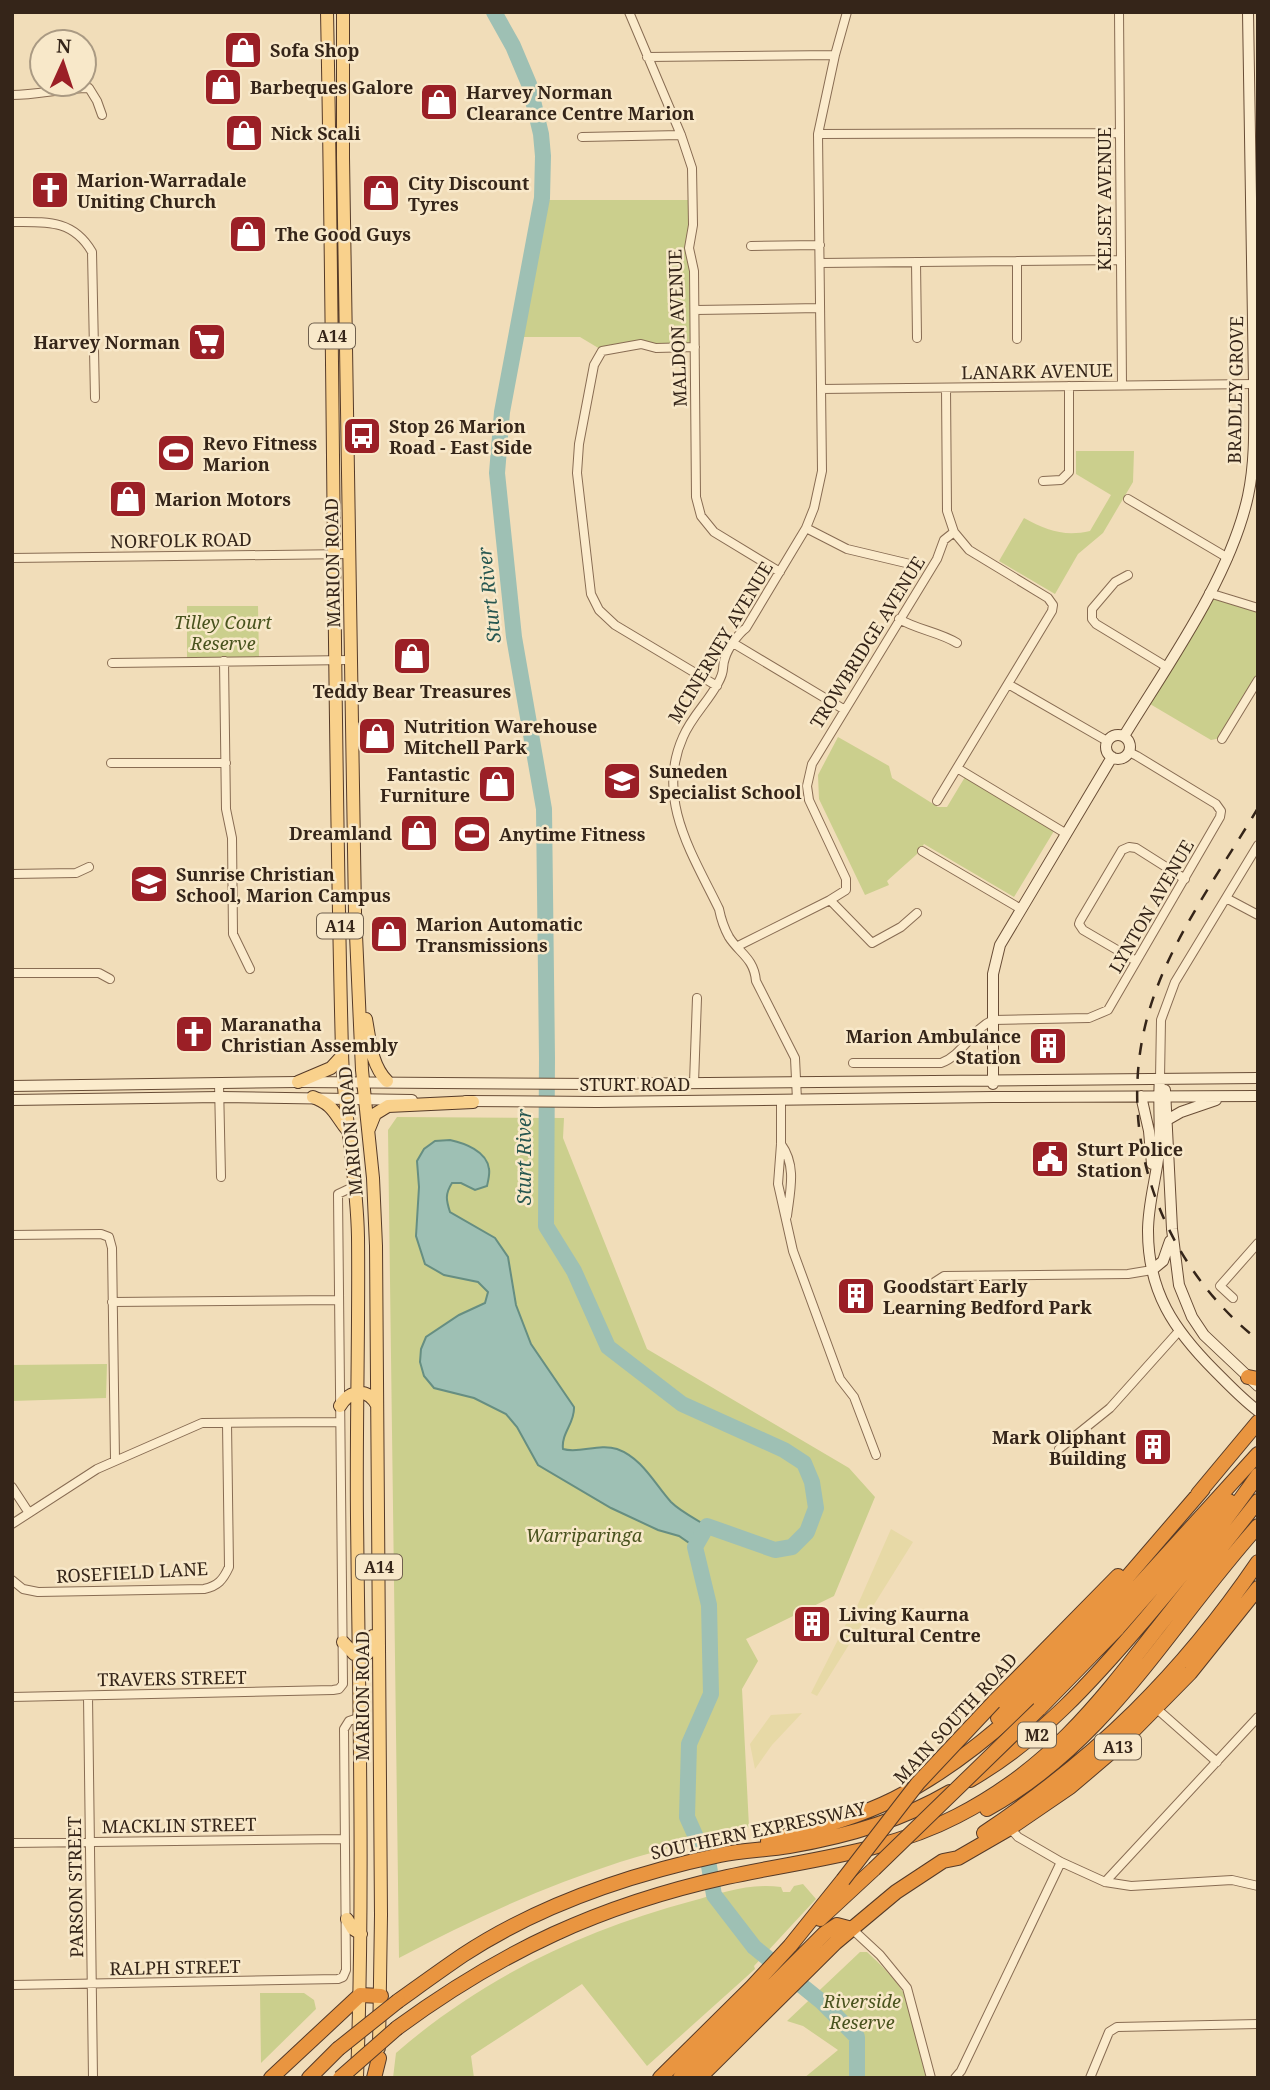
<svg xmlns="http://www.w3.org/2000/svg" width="1270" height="2090" font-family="'Noto Serif',serif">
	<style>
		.farmland { fill: #e7d9a6 }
		.green { fill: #cbcf8d }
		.water { fill: #9ec0b4; stroke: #668e82; stroke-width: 2 }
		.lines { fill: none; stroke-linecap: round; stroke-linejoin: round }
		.river { stroke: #9ec0b4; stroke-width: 16 }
		.street-casing { stroke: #886c53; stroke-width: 10 }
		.secondary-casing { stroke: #694d36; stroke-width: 12 }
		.primary-casing { stroke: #553a28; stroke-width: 14 }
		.highway-casing { stroke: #553a28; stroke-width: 16 }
		.street { stroke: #fbebcc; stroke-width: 8 }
		.secondary { stroke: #fbebcc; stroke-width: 10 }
		.primary { stroke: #f9d18c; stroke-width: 12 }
		.highway { stroke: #e99540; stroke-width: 14 }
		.rail { stroke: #352519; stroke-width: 2.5; stroke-dasharray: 12 12; stroke-linecap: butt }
		.highway-bridge-casing { stroke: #553a28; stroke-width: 16; stroke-linecap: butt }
		.highway-bridge { stroke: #e99540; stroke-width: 14 }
		.labels { text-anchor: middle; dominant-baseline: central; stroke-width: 5; stroke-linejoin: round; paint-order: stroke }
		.shield { fill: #f8e8c9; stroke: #70604e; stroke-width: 2 }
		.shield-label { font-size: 16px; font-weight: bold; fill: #352519 }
		.poi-label { font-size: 18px; font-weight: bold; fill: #352519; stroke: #f8e8c9; text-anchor: start }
		.street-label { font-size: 18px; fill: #352519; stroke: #f8e8c9 }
		.park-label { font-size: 18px; font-style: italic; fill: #49531e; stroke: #f8e8c9 }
		.water-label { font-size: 19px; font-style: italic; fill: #275751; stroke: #f8e8c9 }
	</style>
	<rect width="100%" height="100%" fill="#f1ddb9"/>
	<path class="farmland" d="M891 1529 913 1542 817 1696 811 1693 852 1612 855 1611Z
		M802 1713 772 1745 755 1769 750 1744 771 1715Z"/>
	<path class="green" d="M546 200H691L693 344 600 349 580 337H521Z
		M1076 451H1134L1133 482 1103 533 1078 554 1055 594 999 561 1024 518C1046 530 1064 537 1090 531L1111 495 1076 474Z
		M1214 598 1258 610V676L1221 738 1211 740 1150 704Z
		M187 606H258L259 658 187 659Z
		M838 737 889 766 892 778 938 807H947L965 777 1054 831 1014 897 924 844 917 854 887 881 889 885 865 895 819 799 818 775Z
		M397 1117 564 1118 563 1138 647 1349 849 1468 875 1497 834 1596 746 1639 758 1661 742 1689 749 1827C706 1839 662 1849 620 1862 543 1887 470 1920 399 1958L388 1130Z
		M107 1364 106 1398 12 1401V1365Z
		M803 1884 816 1899 754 1966 755 1969 647 2066 582 1984 471 2056 474 2078H393L396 2053C482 1978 583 1930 692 1901 722 1893 749 1883 781 1887L783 1892H790L794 1886Z
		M860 1952H867C882 1966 897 1980 907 1999L926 2078H804L838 2050 803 2026 787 2021Z
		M260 1993H304L314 2000 316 2009 261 2063Z"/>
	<path class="water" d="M450 1140C464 1143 487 1151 489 1169 490 1174 488 1181 487 1186L475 1190 461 1183H452C445 1194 446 1200 450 1212L495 1238 508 1257 516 1305 531 1344 574 1407C575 1423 561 1433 563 1449 579 1454 599 1443 617 1449 642 1458 654 1483 671 1502 681 1512 696 1519 707 1526L695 1547 679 1536 658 1530 611 1508 538 1465 517 1427 506 1414 474 1398 434 1388 424 1376 420 1362 421 1349 426 1337 459 1315 485 1303 488 1292 478 1282 444 1275 425 1264 416 1236 419 1187 417 1161 424 1149 435 1141Z"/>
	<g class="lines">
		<path class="river" d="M494 12 513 46 529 84 541 134 543 156 542 198 502 412 497 473 514 637 544 809 547 1058 546 1226 574 1271 608 1347 682 1404 784 1450 804 1463 812 1482 816 1508 807 1532 792 1547 775 1550 707 1526 695 1547 709 1605 711 1694 689 1744 687 1817 709 1866 714 1895 754 1947 822 2002 857 2037V2078"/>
		<defs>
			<path id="street" d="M629 12 681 135 692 168 693 225 689 248 694 271 696 497 701 516 714 532 780 572
				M1119 12 1122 385
				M647 57 835 55
				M12 95C38 95 63 88 89 88L97 101 102 115
				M818 134 1119 133
				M582 137 681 135
				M12 222C46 222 73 219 92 252L95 398
				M751 246 820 245
				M1017 261V339
				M916 262 917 338
				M820 263 1120 260
				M695 310 820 308
				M695 347 656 348 641 344 602 351 594 365 579 444 577 473 591 594 599 610 615 625 717 686
				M821 389 1254 384
				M1043 481 1061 480 1069 472V386
				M1128 499 1228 558
				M806 528 847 549 910 564
				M12 558 349 554
				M1128 575 1115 582 1092 609V619L1096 624 1167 667
				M1209 593 1258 608
				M899 619C918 630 939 632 957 643
				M733 643 845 710
				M224 661 226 809 232 838 233 934 250 969
				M112 663 350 660
				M1008 684 1107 741
				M1222 739 1258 680
				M111 763H226
				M957 768 1065 833
				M937 801 1052 611 1053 605 1048 598 969 550 954 532 947 511 946 388
				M922 851 1021 909
				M12 874 76 873 89 867
				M1226 898 1258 915
				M830 900 846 890V879L809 800 807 786 812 764 937 559 944 540 954 532
				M738 946 830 900 872 943 901 927 917 913
				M1136 961 1083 930 1079 924 1080 921 1122 850 1129 847 1136 848 1185 879
				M12 973H99L110 979
				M853 1063H941C962 1056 972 1029 993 1020L1089 1018 1108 1010 1220 817 1221 811 1216 804 1137 756 1129 752
				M1160 1078 1161 1020 1175 982 1258 845
				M694 1083 697 998
				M219 1084 221 1177
				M797 1100 795 1058 756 981C754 958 739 953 729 937 724 928 721 919 719 909 693 855 655 799 683 737 692 716 708 702 718 683 726 669 721 669 725 658 728 648 738 634 746 628L806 528 814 508 822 471 818 134 835 55 847 12
				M781 1101V1144L778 1184 793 1251 840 1379 854 1397 876 1455
				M781 1144C797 1166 790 1191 787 1216
				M12 1235 101 1234 109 1237 112 1248 115 1459
				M927 1287 944 1276 1128 1274 1152 1270
				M1233 1298 1220 1286 1258 1243
				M112 1302 339 1300
				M1059 1449 1110 1408 1179 1331
				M12 1487 29 1513
				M12 1524 97 1469 202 1423 340 1422
				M12 1580 23 1589 38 1592 204 1589C218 1586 223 1580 229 1567L227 1423
				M88 1696 93 2078
				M12 1697 333 1690 339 1689 343 1684 338 1194 355 1186
				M1157 1709 1217 1762
				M1010 1828 1018 1837 1061 1862 1105 1882 1131 1886 1232 1880 1258 1886
				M12 1843 345 1839
				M1105 1882 1258 1717
				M852 1929 880 1955 907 1988 931 2078
				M12 1985 338 1979 343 1977 346 1970 344 1729 349 1721 361 1717
				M955 2078 961 2071 1061 1862
				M1090 2078 1109 2032 1117 2027 1258 2024"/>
			<path id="secondary" d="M1106 747a12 12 0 1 1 24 0a12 12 0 1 1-24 0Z
				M1124 736C1168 664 1230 578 1248 496 1256 459 1254 421 1254 384L1248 12
				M1160 1078C1158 1102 1161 1127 1159 1152 1156 1179 1148 1204 1148 1231 1148 1292 1174 1330 1215 1371 1228 1384 1242 1399 1258 1411
				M993 1084V974L1000 945 1112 757
				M12 1086 298 1082 597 1084 1258 1078
				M1165 1090 1172 1229 1179 1285 1192 1317 1204 1335 1258 1386
				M1141 1096 1149 1131 1152 1164
				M12 1100 220 1097 412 1100
				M466 1101 597 1102 993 1097 1258 1096
				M1167 1120 1181 1112 1216 1100
				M1152 1270 1163 1261 1170 1241"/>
			<path id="primary" d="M327 12C334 358 333 705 342 1051 343 1113 357 1174 358 1237 359 1330 356 1424 357 1517 359 1704 364 1891 357 2078
				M343 12V158L355 912 362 1070 373 1178 376 1246 381 1915 379 2048
				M366 1019C370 1040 371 1065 387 1081
				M298 1082 331 1068 342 1056
				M313 1097C336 1106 334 1115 349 1132
				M369 1129 375 1114 388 1106 473 1102
				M340 1406C350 1390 367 1387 377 1405
				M343 1642 354 1654H367L371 1649 373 1636
				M347 1919 353 1929 361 1934"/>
			<path id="highway" d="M1248 1377 1258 1379
				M1198 1494 1258 1422
				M994 1702 1118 1576
				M1039 1709 1118 1628 1229 1501
				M998 1718 1074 1639 1203 1489
				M970 1780C1041 1739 1093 1680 1146 1618 1185 1572 1223 1525 1258 1475
				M987 1809C1109 1741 1168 1626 1258 1526
				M984 1833C1097 1757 1181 1675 1258 1562
				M768 1841C811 1829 854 1819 894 1799 988 1751 1059 1673 1129 1596 1172 1548 1215 1501 1258 1454
				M820 1919 874 1869
				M398 2001C419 1986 441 1970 463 1955 539 1905 631 1874 720 1855 742 1850 766 1850 789 1846 843 1837 902 1820 950 1792
				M397 2028C502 1951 600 1905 727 1877 804 1860 886 1853 957 1816 1047 1770 1096 1707 1156 1630 1190 1587 1224 1544 1258 1501
				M271 2078 360 1995 381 1996
				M309 2078 338 2049
				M374 2078 379 2058
				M660 2078 752 1987 790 1946 843 1880
				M680 2078 825 1933 837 1925 852 1929
				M699 2078 835 1943 896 1892 943 1861 958 1858 1010 1828 1070 1787 1117 1747 1190 1673 1258 1588"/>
		</defs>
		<use href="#street" class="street-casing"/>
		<use href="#secondary" class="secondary-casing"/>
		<use href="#primary" class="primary-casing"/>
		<use href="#highway" class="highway-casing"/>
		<use href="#street" class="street"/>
		<use href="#secondary" class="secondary"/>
		<use href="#primary" class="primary"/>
		<use href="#highway" class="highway"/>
		<path class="rail" d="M1258 808C1224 865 1177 931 1155 993 1109 1119 1155 1258 1258 1340"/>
		<defs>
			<path id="highway-bridge" d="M874 1869 1039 1709
				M843 1880 918 1783 994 1702
				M338 2049 398 2001
				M340 2078 397 2028"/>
		</defs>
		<use href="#highway-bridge" class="highway-bridge-casing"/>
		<use href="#highway-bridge" class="highway-bridge"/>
	</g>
	<defs>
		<symbol id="shop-square" viewBox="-11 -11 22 22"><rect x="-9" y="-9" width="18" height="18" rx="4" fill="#9b1f26" stroke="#f8e8c9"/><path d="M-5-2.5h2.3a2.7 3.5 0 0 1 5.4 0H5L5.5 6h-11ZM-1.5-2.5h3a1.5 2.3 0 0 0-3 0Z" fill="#fff"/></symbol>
		<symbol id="church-square" viewBox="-11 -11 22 22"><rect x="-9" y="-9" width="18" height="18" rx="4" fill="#9b1f26" stroke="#f8e8c9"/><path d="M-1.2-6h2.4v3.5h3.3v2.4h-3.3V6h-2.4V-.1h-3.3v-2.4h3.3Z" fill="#fff"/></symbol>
		<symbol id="supermarket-square" viewBox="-11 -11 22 22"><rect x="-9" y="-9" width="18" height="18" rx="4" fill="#9b1f26" stroke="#f8e8c9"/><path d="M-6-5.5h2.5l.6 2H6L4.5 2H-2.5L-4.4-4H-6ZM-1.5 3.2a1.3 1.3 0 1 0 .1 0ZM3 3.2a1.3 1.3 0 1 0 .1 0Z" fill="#fff"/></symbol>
		<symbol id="bus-square" viewBox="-11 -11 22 22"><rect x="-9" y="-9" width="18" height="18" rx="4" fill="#9b1f26" stroke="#f8e8c9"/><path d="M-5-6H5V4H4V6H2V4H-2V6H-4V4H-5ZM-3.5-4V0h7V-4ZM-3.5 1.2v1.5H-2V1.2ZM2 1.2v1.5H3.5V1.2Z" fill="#fff"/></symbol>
		<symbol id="stadium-square" viewBox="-11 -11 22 22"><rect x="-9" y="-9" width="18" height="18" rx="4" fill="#9b1f26" stroke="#f8e8c9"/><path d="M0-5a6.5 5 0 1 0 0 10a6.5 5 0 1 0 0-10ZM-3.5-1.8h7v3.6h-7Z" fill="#fff"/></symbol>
		<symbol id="school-square" viewBox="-11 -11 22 22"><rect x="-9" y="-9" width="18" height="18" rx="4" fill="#9b1f26" stroke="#f8e8c9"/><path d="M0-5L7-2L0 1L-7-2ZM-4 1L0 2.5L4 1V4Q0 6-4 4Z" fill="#fff"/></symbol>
		<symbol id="building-square" viewBox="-11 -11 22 22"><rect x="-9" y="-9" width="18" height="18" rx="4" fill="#9b1f26" stroke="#f8e8c9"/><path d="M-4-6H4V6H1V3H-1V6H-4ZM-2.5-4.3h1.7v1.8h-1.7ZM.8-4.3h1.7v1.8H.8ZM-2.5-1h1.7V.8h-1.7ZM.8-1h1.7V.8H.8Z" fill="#fff"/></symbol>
		<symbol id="civic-square" viewBox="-11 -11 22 22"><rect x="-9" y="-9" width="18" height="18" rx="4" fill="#9b1f26" stroke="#f8e8c9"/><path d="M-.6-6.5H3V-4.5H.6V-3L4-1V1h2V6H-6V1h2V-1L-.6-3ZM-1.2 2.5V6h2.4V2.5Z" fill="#fff"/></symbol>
	</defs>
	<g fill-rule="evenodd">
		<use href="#shop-square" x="221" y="28" width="44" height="44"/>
		<use href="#shop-square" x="201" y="65" width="44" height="44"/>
		<use href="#shop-square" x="417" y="80" width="44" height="44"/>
		<use href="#shop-square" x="222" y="111" width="44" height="44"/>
		<use href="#church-square" x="28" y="168" width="44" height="44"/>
		<use href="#shop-square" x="359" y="171" width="44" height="44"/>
		<use href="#shop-square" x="226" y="212" width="44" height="44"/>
		<use href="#supermarket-square" x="185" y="320" width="44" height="44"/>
		<use href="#bus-square" x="340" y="414" width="44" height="44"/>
		<use href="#stadium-square" x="154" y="431" width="44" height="44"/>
		<use href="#shop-square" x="106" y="477" width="44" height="44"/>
		<use href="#shop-square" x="390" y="634" width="44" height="44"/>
		<use href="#shop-square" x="355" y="714" width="44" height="44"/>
		<use href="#school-square" x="600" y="759" width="44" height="44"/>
		<use href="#shop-square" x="475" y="762" width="44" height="44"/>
		<use href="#shop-square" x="397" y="811" width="44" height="44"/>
		<use href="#stadium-square" x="450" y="812" width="44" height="44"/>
		<use href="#school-square" x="127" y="862" width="44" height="44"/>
		<use href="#shop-square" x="367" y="912" width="44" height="44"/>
		<use href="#church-square" x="172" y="1012" width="44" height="44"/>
		<use href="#building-square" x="1026" y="1024" width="44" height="44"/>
		<use href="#civic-square" x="1028" y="1137" width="44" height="44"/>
		<use href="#building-square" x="834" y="1274" width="44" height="44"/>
		<use href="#building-square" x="1131" y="1425" width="44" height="44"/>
		<use href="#building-square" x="790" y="1602" width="44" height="44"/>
	</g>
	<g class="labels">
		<g class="shield">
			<rect x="309" y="323.5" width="46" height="25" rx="5"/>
			<rect x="317" y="913.5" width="46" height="25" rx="5"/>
			<rect x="356" y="1554.5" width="46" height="25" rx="5"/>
			<rect x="1018" y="1722.5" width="38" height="25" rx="5"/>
			<rect x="1095" y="1734.5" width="46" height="25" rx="5"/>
		</g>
		<g class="shield-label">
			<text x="332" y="336">A14</text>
			<text x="340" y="926">A14</text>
			<text x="379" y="1567">A14</text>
			<text x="1037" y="1735">M2</text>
			<text x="1118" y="1747">A13</text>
		</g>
		<g class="poi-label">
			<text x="270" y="50">Sofa Shop</text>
			<text x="250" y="87">Barbeques Galore</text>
			<text x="466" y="92">Harvey Norman<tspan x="466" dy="21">Clearance Centre Marion</tspan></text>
			<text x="271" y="133">Nick Scali</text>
			<text x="77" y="180">Marion-Warradale<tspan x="77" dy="21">Uniting Church</tspan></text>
			<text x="408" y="183">City Discount<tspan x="408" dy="21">Tyres</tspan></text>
			<text x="275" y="234">The Good Guys</text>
			<text x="180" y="342" text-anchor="end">Harvey Norman</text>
			<text x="389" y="426">Stop 26 Marion<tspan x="389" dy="21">Road - East Side</tspan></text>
			<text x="203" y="443">Revo Fitness<tspan x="203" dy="21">Marion</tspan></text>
			<text x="155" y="499">Marion Motors</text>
			<text x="412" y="691" text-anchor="middle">Teddy Bear Treasures</text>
			<text x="404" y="726">Nutrition Warehouse<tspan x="404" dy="21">Mitchell Park</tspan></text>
			<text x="649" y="771">Suneden<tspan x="649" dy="21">Specialist School</tspan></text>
			<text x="470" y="774" text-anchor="end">Fantastic<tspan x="470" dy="21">Furniture</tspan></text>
			<text x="392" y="833" text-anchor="end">Dreamland</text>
			<text x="499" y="834">Anytime Fitness</text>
			<text x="176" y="874">Sunrise Christian<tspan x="176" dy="21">School, Marion Campus</tspan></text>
			<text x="416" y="924">Marion Automatic<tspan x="416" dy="21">Transmissions</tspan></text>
			<text x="221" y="1024">Maranatha<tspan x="221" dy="21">Christian Assembly</tspan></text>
			<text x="1021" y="1036" text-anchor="end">Marion Ambulance<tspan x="1021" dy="21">Station</tspan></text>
			<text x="1077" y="1149">Sturt Police<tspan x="1077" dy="21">Station</tspan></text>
			<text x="883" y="1286">Goodstart Early<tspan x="883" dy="21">Learning Bedford Park</tspan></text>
			<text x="1126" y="1437" text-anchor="end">Mark Oliphant<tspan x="1126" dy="21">Building</tspan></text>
			<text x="839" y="1614">Living Kaurna<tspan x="839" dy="21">Cultural Centre</tspan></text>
		</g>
		<g class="street-label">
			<text transform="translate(1104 199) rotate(-90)">KELSEY AVENUE</text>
			<text transform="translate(677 328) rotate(-92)">MALDON AVENUE</text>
			<text transform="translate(1037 371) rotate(-1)">LANARK AVENUE</text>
			<text transform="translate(1235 390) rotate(-89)">BRADLEY GROVE</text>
			<text transform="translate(181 540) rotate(-1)">NORFOLK ROAD</text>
			<text transform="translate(332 563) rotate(-91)">MARION ROAD</text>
			<text transform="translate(720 642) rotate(-59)">MCINERNEY AVENUE</text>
			<text transform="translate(867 642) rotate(-58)">TROWBRIDGE AVENUE</text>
			<text transform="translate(1151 906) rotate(-60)">LYNTON AVENUE</text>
			<text x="635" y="1084">STURT ROAD</text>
			<text transform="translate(350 1131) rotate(-95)">MARION ROAD</text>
			<text transform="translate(132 1572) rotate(-3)">ROSEFIELD LANE</text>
			<text transform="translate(172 1678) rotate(-1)">TRAVERS STREET</text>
			<text transform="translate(362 1696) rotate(-90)">MARION ROAD</text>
			<text transform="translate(955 1718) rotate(-47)">MAIN SOUTH ROAD</text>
			<text transform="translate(179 1825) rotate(-1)">MACKLIN STREET</text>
			<text transform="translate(758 1830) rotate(-12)">SOUTHERN EXPRESSWAY</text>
			<text transform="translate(75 1887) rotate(-91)">PARSON STREET</text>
			<text transform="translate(175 1967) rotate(-1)">RALPH STREET</text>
		</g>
		<g class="park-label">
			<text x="223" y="622">Tilley Court<tspan x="223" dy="21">Reserve</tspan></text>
			<text x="584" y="1535">Warriparinga</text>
			<text x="862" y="2001">Riverside<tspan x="862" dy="21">Reserve</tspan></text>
		</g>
		<g class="water-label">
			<text transform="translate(489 595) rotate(-96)">Sturt River</text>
			<text transform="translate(524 1157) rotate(-90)">Sturt River</text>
		</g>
	</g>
	<rect width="1270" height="2090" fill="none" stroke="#352519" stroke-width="28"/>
	<g transform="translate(63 63) rotate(3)"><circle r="33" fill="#f8e8c9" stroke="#aa9a83" stroke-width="2"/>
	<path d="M0-5L12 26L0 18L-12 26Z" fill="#9b1f26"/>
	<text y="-10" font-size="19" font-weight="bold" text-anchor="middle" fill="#352519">N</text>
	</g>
</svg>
